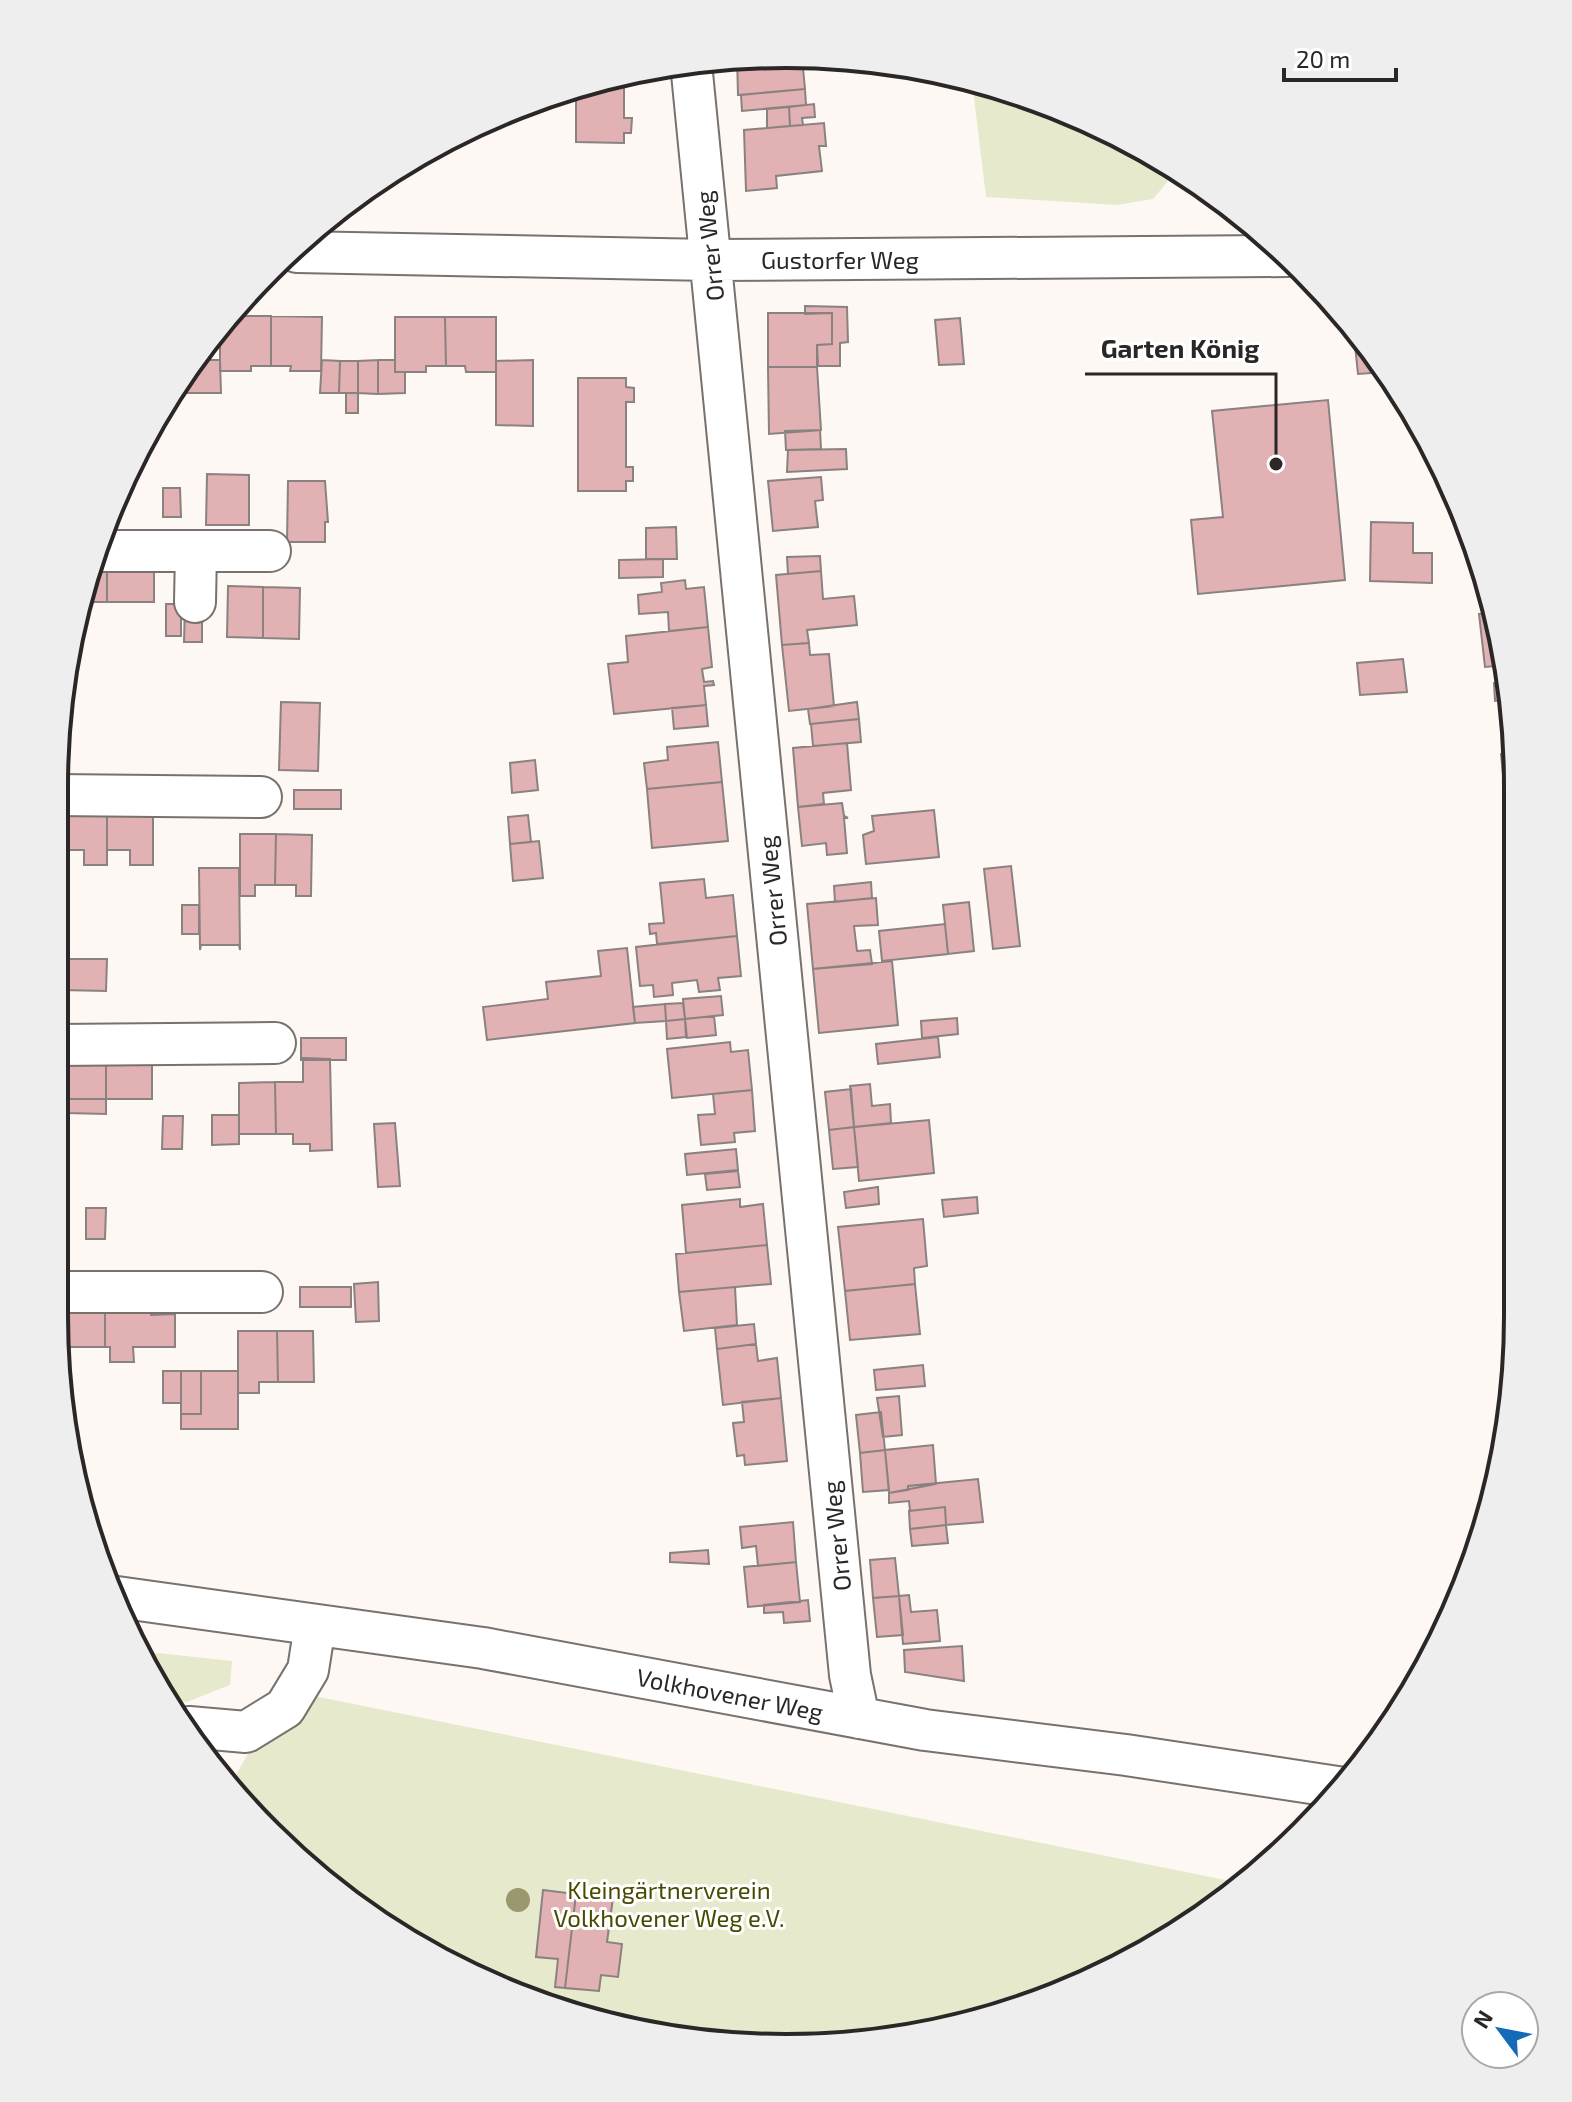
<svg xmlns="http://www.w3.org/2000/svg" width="1572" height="2102" font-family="'Exo 2',sans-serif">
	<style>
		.green { fill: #e7e9cc }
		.building { fill: #e2b1b3; stroke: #8a8181; stroke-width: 2 }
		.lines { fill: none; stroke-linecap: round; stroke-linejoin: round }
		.minor-casing { stroke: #78716d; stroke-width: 44 }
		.minor { stroke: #fff; stroke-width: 40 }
		.tree { fill: #9a986e }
		.labels { text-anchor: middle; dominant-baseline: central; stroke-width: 6; stroke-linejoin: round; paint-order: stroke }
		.street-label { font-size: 24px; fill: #2a2726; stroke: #fff }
		.park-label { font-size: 24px; fill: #494a00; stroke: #fff }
		.rim { fill: none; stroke: #2a2726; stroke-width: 4 }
		.leader { fill: none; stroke: #2a2726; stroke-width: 3 }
		.callout-dot { fill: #2a2726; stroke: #fff; stroke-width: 3 }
		.callout-label { font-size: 26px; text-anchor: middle; font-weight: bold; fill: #2a2726; stroke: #fff; stroke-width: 6; stroke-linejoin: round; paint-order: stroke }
	</style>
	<rect width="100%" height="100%" fill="#fef8f4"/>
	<path class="green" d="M972 81C1040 97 1120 129 1177 170L1153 199 1117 205 986 197Z
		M139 1651 232 1661 230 1685 187 1702 166 1699 152 1682Z
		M284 1690 1245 1884 1231 1897 1066 1992 834 2046 643 2034 462 1972 303 1866 233 1780Z"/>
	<path class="building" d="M737 56 802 58 805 89 738 95Z
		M624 74V118H632L631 133H624V143L576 142V87Z
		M805 89 806 105 742 111 741 95Z
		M814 104 815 117 802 118 803 125 790 126 789 107Z
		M526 106V113L508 112Z
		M789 107 790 126 767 128V109Z
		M824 123 826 146H819L822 171 776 176 777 188 746 191 744 130Z
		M805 306 847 307 848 342 840 343V366H818L817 345 832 344V313L805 314Z
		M768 313H832V344L817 345V367H768Z
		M236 316H271V366H251V371H220V333Z
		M271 316 322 317 321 371H290L291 366H271Z
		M395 317H445L446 366H426V372H395Z
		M445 317H496V372H466L465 366H446Z
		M960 318 964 364 939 365 935 320Z
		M1353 326 1367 341 1385 372 1358 374Z
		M196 360H220L221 393H185V371Z
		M322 360 340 361 339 393H320Z
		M378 360V394L358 393V361Z
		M378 360H395V372H405V393L378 394Z
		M533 360V426L496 425V361Z
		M340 361H358V393H339Z
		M768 367H817L821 430 769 434Z
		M578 378H626V387L634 388V402H626V467H633V481H626V491H578Z
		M346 393H358V413H346Z
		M1328 400 1345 580 1198 594 1191 520 1223 517 1212 411Z
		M820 430 821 449 786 450 785 431Z
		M846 449 847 469 787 472 788 450Z
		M207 474 249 475V525H206Z
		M821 477 823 500 815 501 818 527 773 531 768 481Z
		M288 481H325L328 522H325V542H287Z
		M163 488H180L181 517H163Z
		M1371 522 1413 523V553H1432V583L1370 581Z
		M676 527 677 559H646V528Z
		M820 556 821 571 788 574 787 557Z
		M97 558H107V602H78Z
		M107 558H154V602H107Z
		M663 559V577L619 578V560Z
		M821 571 823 599 854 596 857 625 807 630 809 643 782 645 776 575Z
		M685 580 686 589 704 587 708 627 669 631 668 612 639 614 638 595 662 592 661 583Z
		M228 586 263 587V638L227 637Z
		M263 587 300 588 299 639 263 638Z
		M166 604H181V636H166Z
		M185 605H202V642H184Z
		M1491 613 1505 665 1485 667 1479 614Z
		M708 627 712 667 702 669 704 682 713 681 714 685 704 686 706 705 614 714 608 664 628 662 626 636Z
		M809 643 810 655 829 654 834 706 789 711 782 645Z
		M1403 659 1407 692 1360 695 1357 663Z
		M1509 681 1512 699 1495 701 1494 683Z
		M281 702 320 703 318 771 279 770Z
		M857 702 859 719 810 724 808 709Z
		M706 705 708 726 674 729 672 708Z
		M859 719 861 742 813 746 811 724Z
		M718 742 722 782 647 789 644 763 668 760 667 747Z
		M847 743 851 790 823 793 824 804 798 807 793 748Z
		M1512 752V784L1504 785 1501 754Z
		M535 760 538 790 512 793 510 763Z
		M722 782 728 841 652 848 647 789Z
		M294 790H341V809H294Z
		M842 803 844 816 848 818H844L847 853 827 855 826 843 802 846 798 807Z
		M55 806H62V850H55Z
		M62 806H107V865H84V850H62Z
		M107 806H153V865H130V850H107Z
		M934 810 939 857 866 864 863 835 874 831 872 816Z
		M528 815 531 842 510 844 508 817Z
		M240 834H276L275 885H255V896H240Z
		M276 834 312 835 311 896H296V885H275Z
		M539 841 543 878 513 881 510 844Z
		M1011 866 1020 946 993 949 984 869Z
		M199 868H239L240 950 239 945H201L200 950Z
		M704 879 706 898 733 895 737 936 657 944 656 933 650 934 649 924 664 923 660 883Z
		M871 882 872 898 835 902 834 886Z
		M876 898 878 925 854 926 857 951 870 950 872 964 813 969 807 904Z
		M969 902 974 951 948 954 943 905Z
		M182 905H199V934H182Z
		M945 924 948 954 882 961 879 931Z
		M737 936 741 976 718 978 720 990 699 992 697 980 672 983 673 995 654 997 653 985 640 986 636 947Z
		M627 948 635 1023 487 1040 483 1007 548 999 546 982 601 976 598 951Z
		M61 959H107L106 991 61 990Z
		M892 961 898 1025 819 1033 813 969Z
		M721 996 723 1015 685 1019 683 999Z
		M55 1001H62L61 1028H55Z
		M683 1003 685 1019 666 1021 665 1004Z
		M665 1004 666 1021 635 1023 633 1007Z
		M714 1016 716 1035 687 1038 685 1019Z
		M957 1018 958 1034 922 1038 921 1021Z
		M685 1019 686 1037 667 1039 666 1021Z
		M938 1037 940 1057 878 1064 876 1044Z
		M301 1038H346V1060H301Z
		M730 1042 731 1052 748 1050 752 1090 672 1098 667 1049Z
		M55 1055H61V1099H55Z
		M61 1055H106V1099H61Z
		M106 1055H152V1099H106Z
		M303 1058 330 1059 332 1150 310 1151V1144H293V1134H276L275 1082H303Z
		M275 1082 276 1134H239V1083Z
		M870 1084 872 1106 890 1104 891 1123 854 1127 850 1086Z
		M851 1089 854 1127 829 1130 825 1092Z
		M752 1090 755 1131 734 1133 735 1142 701 1145 698 1115 715 1114 713 1094Z
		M67 1099H106V1114L67 1113Z
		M212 1115H239V1144L212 1145Z
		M163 1116H183L182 1149H162Z
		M929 1120 934 1173 859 1181 854 1127Z
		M395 1123 400 1186 378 1187 374 1124Z
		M854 1127 858 1167 833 1169 829 1130Z
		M736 1149 738 1170 687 1175 685 1154Z
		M738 1171 740 1187 707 1190 705 1174Z
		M878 1187 879 1204 846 1208 844 1192Z
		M977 1197 978 1213 944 1217 942 1200Z
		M740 1199V1207L763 1204 767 1245 686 1253 682 1205Z
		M86 1208H106L105 1239H86Z
		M923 1219 927 1266 914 1268 915 1284 845 1291 838 1227Z
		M767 1245 771 1284 679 1292 676 1254Z
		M378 1282 379 1321 356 1322 354 1284Z
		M915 1284 920 1334 850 1340 845 1291Z
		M300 1287H351V1307H300Z
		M735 1287 737 1325 684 1331 679 1292Z
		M54 1303H61L60 1347H58Z
		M61 1303H105V1347H60Z
		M105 1303H151V1315L175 1314V1347H133L134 1362H110V1347H105Z
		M754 1324 756 1344 717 1349 715 1328Z
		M238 1331H277L278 1382H259V1393H238Z
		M277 1331H313L314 1382H278Z
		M756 1344 758 1361 777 1358 781 1398 723 1405 717 1349Z
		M923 1365 925 1386 876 1390 874 1370Z
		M163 1371H181V1403H163Z
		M181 1371H201V1414H181Z
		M201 1371H238V1429H181V1414H201Z
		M899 1396 902 1435 883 1437 877 1398Z
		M781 1398 787 1461 745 1465 744 1455 737 1456 733 1423 744 1422 742 1402Z
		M881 1412 885 1450 860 1453 856 1415Z
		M933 1445 936 1484 889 1493 885 1450Z
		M885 1450 889 1490 863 1492 860 1453Z
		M75 1473 80 1474V1505H79Z
		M978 1479 983 1522 946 1525 945 1507 910 1511 909 1501 889 1503V1493L908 1490V1486Z
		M945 1507 946 1525 910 1529 909 1511Z
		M793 1522 796 1562 758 1566 756 1546 742 1548 740 1527Z
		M946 1525 948 1543 912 1546 910 1529Z
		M708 1550 709 1564 670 1562V1553Z
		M895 1558 899 1596 873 1598 870 1560Z
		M796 1562 800 1602 748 1607 744 1567Z
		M909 1595 911 1612 937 1610 940 1641 903 1644 899 1596Z
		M899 1596 903 1635 877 1637 873 1598Z
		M808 1600 810 1621 784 1623 783 1612 764 1613V1605Z
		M962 1646 964 1681 905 1672 904 1650Z
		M543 1890 576 1894 565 1988 555 1987 558 1959 536 1957Z
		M576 1894 613 1898 607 1942 622 1944 618 1977 601 1975 599 1991 565 1988Z"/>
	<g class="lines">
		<defs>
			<path id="minor" d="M691 63 850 1675 859 1718
				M297 252 710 260 1288 256
				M100 551H270
				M195 602 196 551
				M55 795 261 797
				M55 1045 275 1043
				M54 1292H262
				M117 1597 483 1648 925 1730 1126 1755 1344 1788
				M189 1727 246 1732 285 1708 308 1670 315 1625"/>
		</defs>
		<use href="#minor" class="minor-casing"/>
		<use href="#minor" class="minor"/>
	</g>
	<circle class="tree" cx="518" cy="1900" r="12"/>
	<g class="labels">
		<g class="street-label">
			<text transform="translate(709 246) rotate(-96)">Orrer Weg</text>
			<text x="840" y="259">Gustorfer Weg</text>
			<text transform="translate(772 891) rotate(-96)">Orrer Weg</text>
			<text transform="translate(836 1536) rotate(-96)">Orrer Weg</text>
			<text transform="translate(730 1694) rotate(11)">Volkhovener Weg</text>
		</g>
		<g class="park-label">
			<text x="669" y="1889">Kleingärtnerverein<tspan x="669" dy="28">Volkhovener Weg e.V.</tspan></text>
		</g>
	</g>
	<path d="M0 0H1572V2102H0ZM786 68H786A718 718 0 0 1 1504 786V1316A718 718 0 0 1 786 2034H786A718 718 0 0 1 68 1316V786A718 718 0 0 1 786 68Z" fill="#eee" fill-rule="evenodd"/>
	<path class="rim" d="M786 68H786A718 718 0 0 1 1504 786V1316A718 718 0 0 1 786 2034H786A718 718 0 0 1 68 1316V786A718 718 0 0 1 786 68Z"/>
	<path class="leader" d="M1276 464L1276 374H1085"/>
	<circle class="callout-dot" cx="1276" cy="464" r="8"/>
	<g class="callout-label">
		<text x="1180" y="358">Garten König</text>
	</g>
	<g transform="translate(1500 2030) rotate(302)"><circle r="38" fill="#ffffff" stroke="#aaa9a8" stroke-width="2"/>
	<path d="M0-6L14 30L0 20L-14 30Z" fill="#136ab7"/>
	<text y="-12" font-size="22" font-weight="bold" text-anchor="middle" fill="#2a2726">N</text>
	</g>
	<path d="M1284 68v12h112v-12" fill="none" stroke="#2a2726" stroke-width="4"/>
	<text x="1296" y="68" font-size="24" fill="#2a2726" stroke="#ffffff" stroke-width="6" paint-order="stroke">20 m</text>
</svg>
